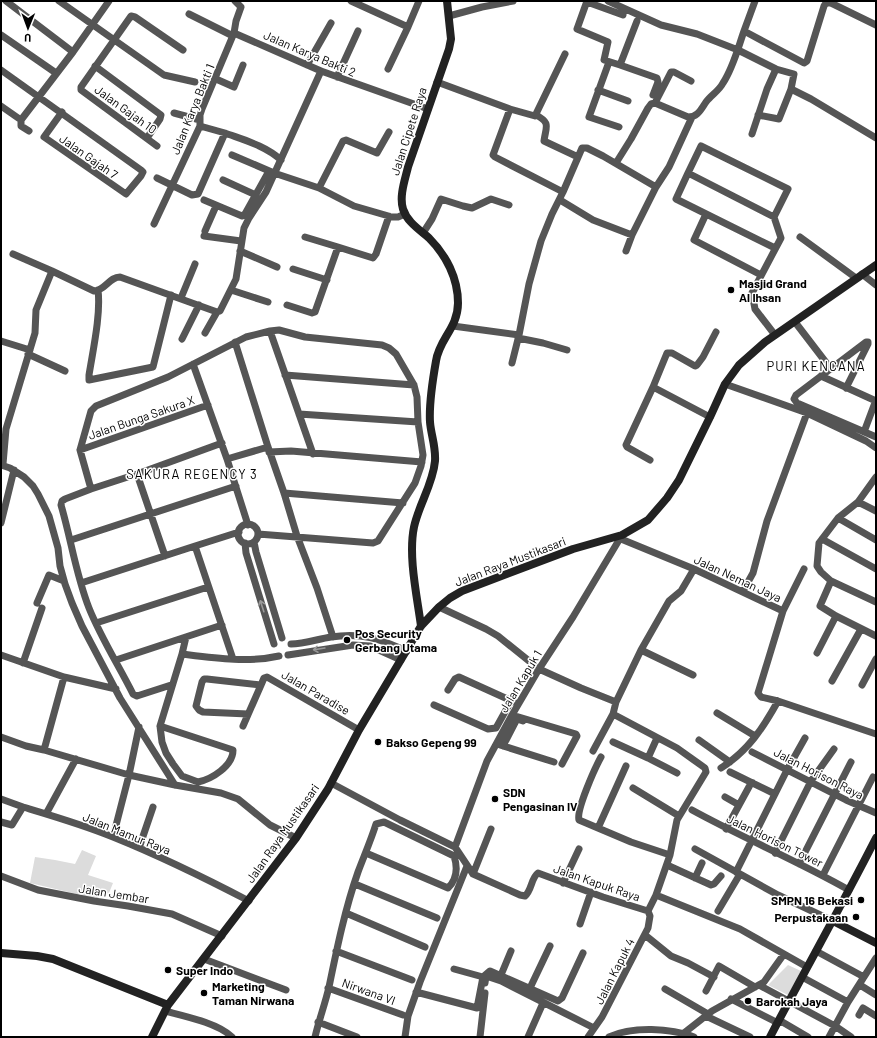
<svg xmlns="http://www.w3.org/2000/svg" width="877" height="1038" font-family="Barlow,sans-serif">
	<style>
		.green { fill: #dcdcdc }
		.lines { fill: none; stroke-linecap: round; stroke-linejoin: round }
		.street { stroke: #555; stroke-width: 7 }
		.secondary { stroke: #222; stroke-width: 8 }
		.oneway { stroke: #999 }
		.poi-dot { fill: #000; stroke: #fff; stroke-width: 1.5 }
		.labels { text-anchor: middle; dominant-baseline: central; stroke-width: 3; stroke-linejoin: round; paint-order: stroke }
		.street-label { font-size: 12px; fill: #000; stroke: #fff }
		.poi-label { font-size: 12px; font-weight: bold; fill: #000; stroke: #fff; text-anchor: start }
		.neighbourhood-label { font-size: 13px; letter-spacing: 1px; fill: #000; stroke: #fff }
	</style>
	<rect width="100%" height="100%" fill="#fff"/>
	<path class="green" d="M82 850 96 856 88 875 113 883 109 893 99 895 98 899 30 883 35 857 55 860 75 864Z
		M788 965 801 971 788 995 768 985Z"/>
	<g class="lines">
		<path class="street" d="M6 1 73 52
			M59 1 164 75 195 82
			M351 1 408 27
			M587 1 577 29 608 42 604 60 620 65 657 78 658 82 653 95
			M608 1 661 25 697 34 738 50 776 69 794 74 791 89 811 99 876 138
			M587 2 623 15
			M189 14 233 36
			M449 16 482 7 513 1
			M744 31 755 1
			M234 33 321 71 428 109
			M1 35 56 73
			M609 62 589 117 619 127
			M307 65 331 23
			M620 65 637 21
			M95 66 161 115 160 119 147 138
			M388 69 408 27 419 1
			M1 70 141 170 143 172 141 176 126 194 44 137 62 112
			M337 77 358 31
			M216 79 234 87 243 65
			M437 82 510 109 535 116 565 54
			M598 90 628 101
			M655 103 671 72H674L691 81
			M1 106 21 120
			M510 109 493 155 495 157 563 192
			M174 113 200 120
			M536 115C551 123 546 126 544 141L578 157
			M758 115 779 119 791 89
			M21 120 73 52 109 1
			M21 120V126L29 131
			M200 126 225 133
			M752 134 767 89 776 69
			M157 146 81 90V87L131 16 135 17 183 50
			M232 155 274 173 319 188 343 141 346 140 377 153 389 132
			M616 163 631 139 648 108 651 104 655 103 688 117C698 117 701 109 706 102 711 95 719 91 723 83 733 68 738 48 744 31L804 63 807 61 824 6 826 3H831L876 25
			M688 173 676 199 775 248
			M157 178 192 195 198 194 225 133C244 140 266 146 281 160
			M223 180 256 195
			M319 188 354 206 392 217H398L405 214
			M204 200 242 216 245 214 269 171
			M560 200 593 220 632 235 656 187 669 167 692 117
			M706 214 694 240 761 275
			M774 217 788 189 701 146 688 173 774 217 781 238 752 293 755 309 775 335
			M154 224 200 126V115L202 109 234 33 236 21 241 7 235 1
			M205 231 216 206
			M423 233 432 219 441 199 463 206 472 208 491 199 509 205
			M204 236 241 241
			M305 237 338 247
			M800 237 856 278
			M240 251 277 267
			M626 251 632 235
			M13 254 52 271
			M293 269 327 280
			M862 274 876 285
			M98 290C101 314 93 350 89 375V380L153 367 171 295
			M231 290 268 302
			M181 298 195 264
			M287 305 312 313 315 312 338 247 373 258 376 254 389 216
			M795 322 831 369
			M453 326 519 335
			M270 331 313 454
			M205 333 217 312
			M518 338 543 343 567 350
			M182 339 199 305
			M1 341 30 350
			M235 342 268 447 284 493 297 536 317 588 333 637
			M868 342H866L796 395 794 399 797 403 876 437
			M28 354 65 371
			M512 363 519 335 529 284 541 241 552 214 563 192 582 148H587L603 156 656 187
			M193 364 227 459 248 525
			M285 375 414 385
			M821 376 876 401
			M725 384 807 413 866 441 876 448
			M653 387 667 353H672L695 366 697 365 703 357 716 332
			M846 388 868 344V342
			M299 414 418 422
			M864 432 876 400
			M80 450 208 405
			M269 452 291 451 422 462
			M227 459 268 447
			M650 460 627 447 626 445 653 387 710 417
			M3 464 6 429 35 333 36 310 52 271 94 291C106 290 109 277 120 277L217 312 220 311 236 279 244 228 249 218 266 192 321 71
			M1 465 10 468 24 477 33 486 38 494 49 516 58 548 60 566 65 584 72 603 82 626 120 698 175 785
			M137 474 165 556
			M876 477 858 502 838 518 822 539 819 543 817 566 821 572 831 581 876 602
			M91 489 137 474 222 443
			M284 493 403 503
			M858 502 876 511
			M838 518 876 540
			M1 523 14 470
			M238 534a10 10 0 1 1 20 0a10 10 0 1 1-20 0Z
			M621 539 694 569 783 611 758 693 761 697 778 701 876 734
			M822 539 876 569
			M71 540 236 486
			M254 542 256 552 282 638
			M245 543 246 553 274 644
			M195 546 239 532
			M831 581 820 606 836 616 876 636
			M81 583 195 546 233 659
			M743 591 753 573 767 521 807 413
			M37 603 49 575 64 581
			M439 607 486 629 498 636 539 669 581 688 616 702
			M783 611 804 569
			M96 623 208 587
			M291 644C304 644 318 639 331 637 362 632 379 639 407 651
			M641 650 693 675
			M817 653 836 616
			M182 654C214 658 248 663 279 656
			M1 655 64 677 116 689
			M288 655 353 645 370 646 401 660
			M116 660 222 625
			M23 663 42 608
			M832 681 861 629
			M171 685 137 696 133 694C119 666 101 638 89 608 76 575 71 539 61 505L62 501 65 499 91 489 80 450 91 411 96 406 168 377 246 337 270 331 279 330 305 337 382 345 389 348 396 354 414 385 417 397 418 422 423 455 421 466 415 483 378 541 373 543 258 534
			M862 685 876 659
			M448 690 455 679 459 677 514 702
			M434 705 488 729 496 728 511 701
			M717 713 755 736
			M248 714 203 712 199 710 196 706 202 682 204 679H207L261 685
			M512 715 576 734 577 736 562 764
			M160 726 233 750C233 766 212 779 198 782L182 776 173 764 166 753 162 742 160 726 182 654 186 637
			M243 726 261 685 264 678 267 677 359 730
			M1 737 26 746 44 750 129 775 175 785 221 793 238 799 270 825 296 838
			M657 738 648 758 677 773
			M699 740 730 762
			M613 742 648 758
			M500 745 554 762
			M503 746 517 719 523 721
			M44 750 64 677
			M593 751 613 714
			M752 752 846 800 876 813
			M601 757C595 768 576 810 579 820L631 842 670 855
			M721 768C748 751 763 728 778 701
			M730 772 775 794
			M331 783 400 820 455 847 473 874 520 895 525 896C532 890 531 878 538 873L603 897 648 911 656 895 740 929 807 967
			M633 788 679 816
			M725 797 739 805
			M1 799 23 807
			M692 810C743 838 798 861 849 890
			M46 814 76 759
			M1 822 12 825 23 807C53 816 84 825 113 837 160 856 205 878 249 901
			M598 828 626 766
			M726 829 750 785 753 783
			M113 837 129 775 139 727
			M455 847 487 761 512 715 539 669 573 617 622 535
			M139 848 153 807
			M695 849 778 895 833 921
			M775 853 811 781 834 749
			M799 864 851 762
			M667 865 711 885 714 884 721 876
			M736 872 787 770 805 738
			M473 874 491 829
			M823 875 873 777
			M1 876 38 890 94 901 128 906 172 914 222 936
			M695 878 702 863
			M563 883 579 849
			M355 884 437 918
			M656 895 670 855 677 820 706 772 705 768 677 748 613 714 616 702 641 650 669 601 681 591 694 569
			M718 911 740 874
			M346 913 425 947
			M580 924 591 892
			M645 935 671 956 688 963 714 977
			M336 951 412 980
			M816 951 864 977
			M204 959 286 990
			M454 969 483 977
			M501 975 511 951
			M802 977 848 1002
			M485 983 486 976 501 981 594 1028
			M759 985 835 1026 851 1037
			M860 985 876 995
			M328 988 403 1015
			M530 988 550 946
			M665 989 708 1014
			M706 991 719 966 755 987
			M416 992 477 1008 483 977 490 971 558 1001 562 998 583 953
			M731 999 778 1023
			M165 1011C184 1016 218 1023 232 1037
			M859 1015 863 1008 876 1016
			M706 1016 750 1037
			M779 1020 808 1037
			M318 1022 357 1037
			M684 1033 712 1011 764 982 784 954
			M315 1037C319 1020 325 1004 329 987 337 948 345 909 358 872 364 856 371 840 376 824L384 822 454 856C458 868 457 879 448 888L366 853
			M405 1037 408 1016 420 982 467 866
			M480 1037 485 993
			M528 1037 543 1003
			M588 1037 602 1017 648 928 650 916 648 911
			M609 1037C632 1026 671 1028 694 1037
			M829 1037 848 1002 876 958"/>
		<path class="secondary" d="M421 626C417 596 408 556 414 527 419 504 433 484 435 461 436 447 431 435 430 422 429 405 433 378 436 361 439 339 458 328 458 303 458 278 446 255 429 238 420 230 407 222 403 209 399 196 405 180 408 167L449 49 451 39 447 1
			M833 921 876 943
			M1 953 37 956 53 959 168 1005
			M152 1037 168 1005 296 838 328 789 359 730 421 626 439 607 450 598 462 591 573 549 622 535 648 520 667 498 679 480 710 417 725 384 739 365 765 342 876 265
			M770 1037C805 970 842 905 876 838"/>
	</g>
	<defs><path id="oneway-shaft" d="M-6 0H5M1.5-3L5.5 0L1.5 3" fill="none" stroke-width="1.6" stroke-linecap="round" stroke-linejoin="round"/></defs>
	<g class="oneway">
		<use href="#oneway-shaft" transform="translate(262 606) rotate(-108)"/>
		<use href="#oneway-shaft" transform="translate(319 649) rotate(171)"/>
	</g>
	<g class="poi-dot">
		<circle cx="731" cy="290" r="4"/>
		<circle cx="347" cy="640" r="4"/>
		<circle cx="378" cy="742" r="4"/>
		<circle cx="495" cy="799" r="4"/>
		<circle cx="861" cy="900" r="4"/>
		<circle cx="856" cy="917" r="4"/>
		<circle cx="168" cy="970" r="4"/>
		<circle cx="204" cy="993" r="4"/>
		<circle cx="748" cy="1001" r="4"/>
	</g>
	<g class="labels">
		<g class="street-label">
			<text transform="translate(310 53) rotate(23)">Jalan Karya Bakti 2</text>
			<text transform="translate(126 109) rotate(36)">Jalan Gajah 10</text>
			<text transform="translate(192 109) rotate(-68)">Jalan Karya Bakti 1</text>
			<text transform="translate(408 131) rotate(-72)">Jalan Cipete Raya</text>
			<text transform="translate(89 156) rotate(35)">Jalan Gajah 7</text>
			<text transform="translate(141 417) rotate(-19)">Jalan Bunga Sakura X</text>
			<text transform="translate(510 561) rotate(-21)">Jalan Raya Mustikasari</text>
			<text transform="translate(738 578) rotate(25)">Jalan Neman Jaya</text>
			<text transform="translate(520 681) rotate(-59)">Jalan Kapuk 1</text>
			<text transform="translate(316 692) rotate(30)">Jalan Paradise</text>
			<text transform="translate(819 773) rotate(27)">Jalan Horison Raya</text>
			<text transform="translate(127 833) rotate(22)">Jalan Mamur Raya</text>
			<text transform="translate(282 833) rotate(-55)">Jalan Raya Mustikasari</text>
			<text transform="translate(775 840) rotate(26)">Jalan Horison Tower</text>
			<text transform="translate(597 882) rotate(19)">Jalan Kapuk Raya</text>
			<text transform="translate(114 893) rotate(9)">Jalan Jembar</text>
			<text transform="translate(614 971) rotate(-63)">Jalan Kapuk 4</text>
			<text transform="translate(369 991) rotate(20)">Nirwana VI</text>
		</g>
		<g class="poi-label">
			<text x="739" y="283">Masjid Grand<tspan x="739" dy="14">Al Ihsan</tspan></text>
			<text x="355" y="633">Pos Security<tspan x="355" dy="14">Gerbang Utama</tspan></text>
			<text x="386" y="742">Bakso Gepeng 99</text>
			<text x="503" y="792">SDN<tspan x="503" dy="14">Pengasinan IV</tspan></text>
			<text x="853" y="900" text-anchor="end">SMPN 16 Bekasi</text>
			<text x="848" y="917" text-anchor="end">Perpustakaan</text>
			<text x="176" y="970">Super Indo</text>
			<text x="212" y="986">Marketing<tspan x="212" dy="14">Taman Nirwana</tspan></text>
			<text x="756" y="1001">Barokah Jaya</text>
		</g>
		<g class="neighbourhood-label">
			<text x="816" y="366">PURI KENCANA</text>
			<text x="192" y="474">SAKURA REGENCY 3</text>
		</g>
	</g>
	<rect width="877" height="1038" fill="none" stroke="#000000" stroke-width="4"/>
	<g transform="translate(28 28) rotate(181)" stroke="#ffffff" stroke-width="3" paint-order="stroke">
	<path d="M0-3L7 15L0 10L-7 15Z" fill="#000000"/>
	<text y="-6" font-size="11" font-weight="bold" text-anchor="middle" fill="#000000">U</text>
	</g>
</svg>
